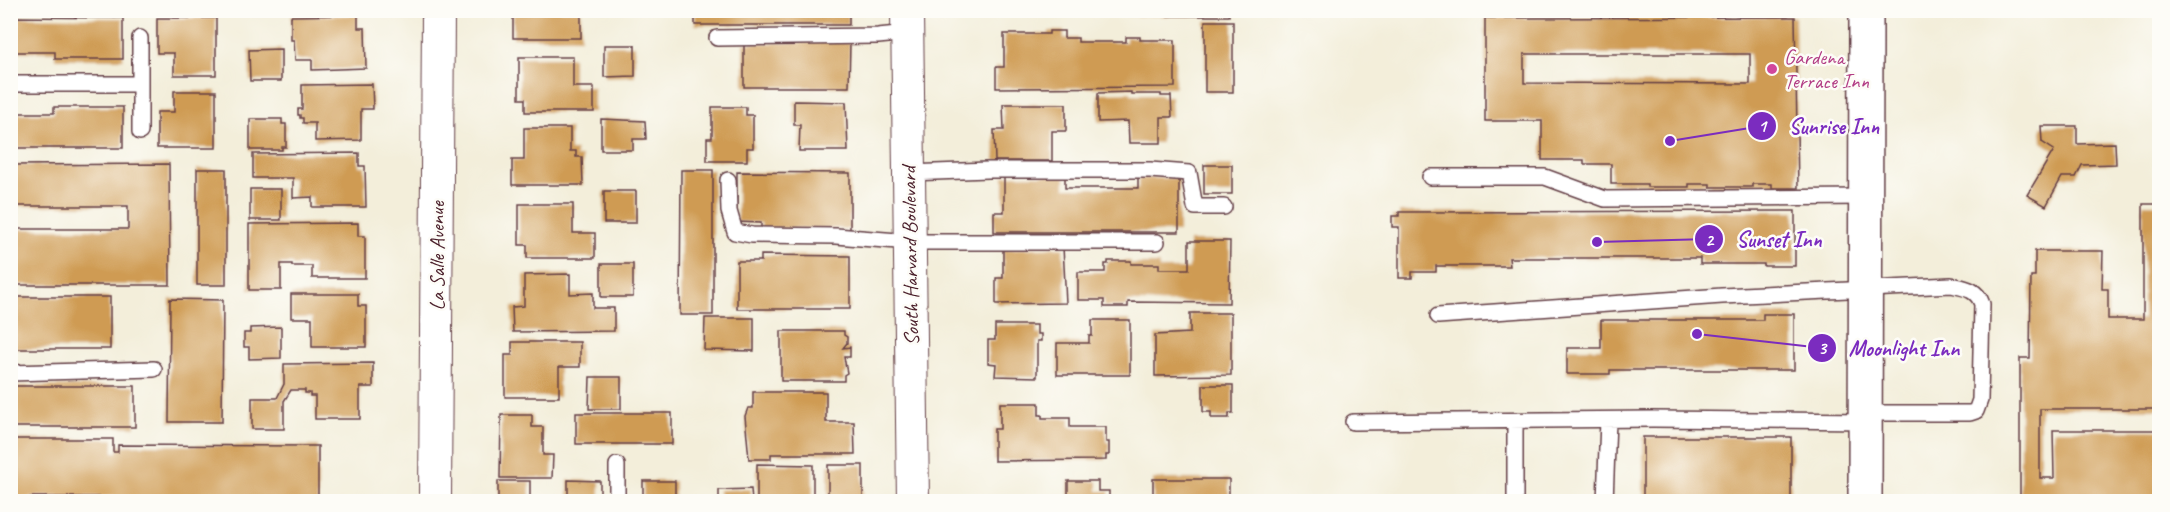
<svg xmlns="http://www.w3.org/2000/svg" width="2170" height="512" font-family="Caveat,sans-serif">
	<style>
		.building { fill: #cf9b53; fill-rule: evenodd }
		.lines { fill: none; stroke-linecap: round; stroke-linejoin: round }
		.service-casing { stroke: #633e45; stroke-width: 18 }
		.minor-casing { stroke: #633e45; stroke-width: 34 }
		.primary-casing { stroke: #633e45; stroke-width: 36 }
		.service { stroke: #fff; stroke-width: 15 }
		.minor { stroke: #fff; stroke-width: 32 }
		.primary { stroke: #fff; stroke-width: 33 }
		.hotel-dot { fill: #d1479c; stroke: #fdfcf7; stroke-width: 2 }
		.labels { text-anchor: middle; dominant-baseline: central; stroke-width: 5; stroke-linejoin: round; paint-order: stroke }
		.hotel-label { font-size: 21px; fill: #b23c85; stroke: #fdfcf7; text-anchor: start }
		.street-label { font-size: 21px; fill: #4a1f2b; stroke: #fdfcf7 }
		.leader { fill: none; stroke: #7b2cbf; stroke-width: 2 }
		.callout-dot { fill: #7b2cbf; stroke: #fdfcf7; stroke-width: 2 }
		.mark-label { font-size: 18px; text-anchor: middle; font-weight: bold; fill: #fff }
		.callout-label { font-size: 22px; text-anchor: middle; font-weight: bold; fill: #7b2cbf; stroke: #fdfcf7; stroke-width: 5; stroke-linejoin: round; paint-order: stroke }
	</style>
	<rect width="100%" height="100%" fill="#fdfcf7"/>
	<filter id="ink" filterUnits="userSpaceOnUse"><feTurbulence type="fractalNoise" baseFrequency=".0167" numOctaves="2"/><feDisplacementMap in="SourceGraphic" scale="12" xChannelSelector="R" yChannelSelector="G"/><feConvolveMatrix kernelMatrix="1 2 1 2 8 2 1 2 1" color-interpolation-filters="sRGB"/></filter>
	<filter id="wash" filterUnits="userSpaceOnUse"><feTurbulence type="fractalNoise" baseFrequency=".008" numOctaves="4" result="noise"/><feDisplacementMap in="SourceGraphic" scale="24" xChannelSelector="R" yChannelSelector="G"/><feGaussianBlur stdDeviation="1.35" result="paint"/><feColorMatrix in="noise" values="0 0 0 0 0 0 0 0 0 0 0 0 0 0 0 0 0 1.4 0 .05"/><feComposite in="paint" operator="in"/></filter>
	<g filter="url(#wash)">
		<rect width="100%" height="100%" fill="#f3eeda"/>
		<g id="blocks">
			<path class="building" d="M524 10H581V38H513V13H524Z
				M695 10H849V25H695Z
				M1125 10H1229V16H1125Z
				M358 15V28H365L366 68 312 70V60H295L294 40H291V16Z
				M10 17 123 18V59H55V52H10Z
				M1795 17 1798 188H1772V184H1752V187H1710V184H1689V187H1647V184H1611V164H1584V160H1542V121H1485V18ZM1524 54H1750V84L1524 83Z
				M157 18H216V75H174V53H157Z
				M1205 21H1233V92H1205Z
				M1049 31H1064V38H1078V42H1126V37H1140V40H1175V87L996 88V67H1004V34H1049Z
				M850 42 849 87H744V43Z
				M604 45H635V76L604 77Z
				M281 49V81H250L249 50Z
				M519 57H573V87H594V112H525V99H519Z
				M372 84 373 109H361V140L315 141V123H303V118H300V115H298V109H302V85Z
				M174 91H216V148H157V112H174Z
				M1131 92V94H1161V96H1171L1172 117H1161V143H1129L1128 121 1098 122V93Z
				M794 101 846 102 848 151H799L800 125H794Z
				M1003 104H1066V131H1052V161H995L994 130H1004Z
				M54 107H123V148H10V113H54Z
				M712 107H746V115H753V148H747V161H707V138H712Z
				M250 119H282V124H286V147H282V150H250Z
				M601 119 645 121 646 139H633V150H601Z
				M2041 126H2077V144L2115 143 2116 164 2082 165 2076 177H2062L2046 206 2027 195 2054 150 2042 142Z
				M524 128H570V151H576V157H582L583 185H512V160H524Z
				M359 153V166H365L366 207H312V197L293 198V178H253V154Z
				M169 164 170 285H10V229H128V206H10V165Z
				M1204 165H1232V194H1204Z
				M197 169H226V285H197Z
				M681 170H713V315H680Z
				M737 172 850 173V229L761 228V223L737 222Z
				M1004 175H1065V188H1138V178H1179V232H994V212H1004Z
				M250 189H281V220H250Z
				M604 191H636V223H604Z
				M519 204H573V233H595V258H527V245H519Z
				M2143 204H2160V409H2040V478H2054L2053 430H2160V502H2020V358H2030L2031 276H2035V251H2103L2102 289H2108V319H2143Z
				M1795 211V266H1764V264H1700V258H1509L1510 266H1436V272H1412V278H1399V227H1392V216H1399V212Z
				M358 223V236H365V278H312V266H292V264H281V290H249V224Z
				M1189 241H1230L1229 303 1128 302V307H1104V300H1078V272H1105V264H1108V261H1131V264H1159V269H1189Z
				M1063 247 1066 303 996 304V278H1003V249Z
				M761 255 850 256V309H737V261H761Z
				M601 264H633V297H601Z
				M570 274V294L593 293V308H614V331L513 332 512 307 524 306V275Z
				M291 294H358V306H366V347H312V318H291Z
				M10 297H110V349H10Z
				M170 299 223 300 222 422H169Z
				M1190 313H1231V375L1155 376V335L1190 333Z
				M1763 314H1794V370H1610V374H1567V348H1601V320H1763Z
				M705 318H754V351L704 350Z
				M1092 320H1130V375H1057V343H1089V336H1092Z
				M995 325H1037V334H1041V341H1037V377L995 376 996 364 988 363V340H995Z
				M281 327V358L249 359V347H244V333H250V328Z
				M781 331H844V335L847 337V343L843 348 850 347V357H844L847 373 844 375V381H781Z
				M512 342H580V367H559V397H505V355H512Z
				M373 363V387H360V419H315V396H310V393H305V390H291L284 401V429H252V398H277L284 384V364Z
				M590 377H621V409H589Z
				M1203 385H1233V413H1229V418H1211V412H1203Z
				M10 386H135V427H10Z
				M753 392H826V422H854L855 454H771V459H749L745 416 748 408H753Z
				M1000 403H1039V415H1042V418H1070V427H1106V442H1109V455H1106V460L994 461V429H1000Z
				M576 413H672V444H576Z
				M501 415H532V427H543V455H553L552 478H500Z
				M1643 437H1791V502H1643Z
				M10 439H113V452H118V445L318 446V502H118V497H30V502H10Z
				M757 464 813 465V502H757Z
				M828 465H863V502H828Z
				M1153 479H1229V502H1153Z
				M568 480 600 481V502H568Z
				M498 481H530V502H498Z
				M643 481H675V502H643Z
				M1068 481H1098V491H1109V502H1073V498H1068Z
				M751 489 752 502H719V490Z
				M973 498H1056V502H973Z"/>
		</g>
	</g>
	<g filter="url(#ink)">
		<use href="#blocks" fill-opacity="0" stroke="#633e45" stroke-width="1.5"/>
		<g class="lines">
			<defs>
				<path id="service" d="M140 38V132
					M717 38 878 36 908 33
					M10 84H140
					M909 173 988 170H1150L1189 173 1195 207H1224
					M1430 177H1545L1605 199 1866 197
					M728 180 729 211 735 232 752 235 836 236 910 242H1157
					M1438 316 1722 296 1951 285C1965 288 1977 289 1982 304L1980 400 1976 411 1970 413H1866
					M10 373 154 369
					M1353 422 1653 419 1866 421
					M617 465V502
					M1515 502V421
					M1605 502 1608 420"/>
				<path id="minor" d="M907 10 913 502
					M435 502 438 10"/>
				<path id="primary" d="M1865 502 1866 10"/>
			</defs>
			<use href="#service" class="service-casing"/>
			<use href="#minor" class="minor-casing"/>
			<use href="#primary" class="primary-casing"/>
			<use href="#service" class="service"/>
			<use href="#minor" class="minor"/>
			<use href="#primary" class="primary"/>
		</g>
	</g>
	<circle class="hotel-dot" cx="1772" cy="69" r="6"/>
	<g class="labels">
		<g class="hotel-label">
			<text x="1784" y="57">Gardena<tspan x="1784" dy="24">Terrace Inn</tspan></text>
		</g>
		<g class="street-label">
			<text transform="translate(437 256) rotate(-90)">La Salle Avenue</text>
			<text transform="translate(910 256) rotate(-91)">South Harvard Boulevard</text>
		</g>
	</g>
	<path class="leader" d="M1670 141L1762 126M1597 242L1709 239M1697 334L1822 348"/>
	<g class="callout-dot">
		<circle cx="1670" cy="141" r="6"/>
		<circle cx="1597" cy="242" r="6"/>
		<circle cx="1697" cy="334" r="6"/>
		<circle cx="1762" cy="126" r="15"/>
		<circle cx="1709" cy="239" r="15"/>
		<circle cx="1822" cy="348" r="15"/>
	</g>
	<g class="mark-label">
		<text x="1762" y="132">1</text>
		<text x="1709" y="246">2</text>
		<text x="1822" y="354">3</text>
	</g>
	<g class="callout-label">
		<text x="1834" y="134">Sunrise Inn</text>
		<text x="1779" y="247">Sunset Inn</text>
		<text x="1904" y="356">Moonlight Inn</text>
	</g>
	<rect width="2170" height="512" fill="none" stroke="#fdfcf7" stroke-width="36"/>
</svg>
